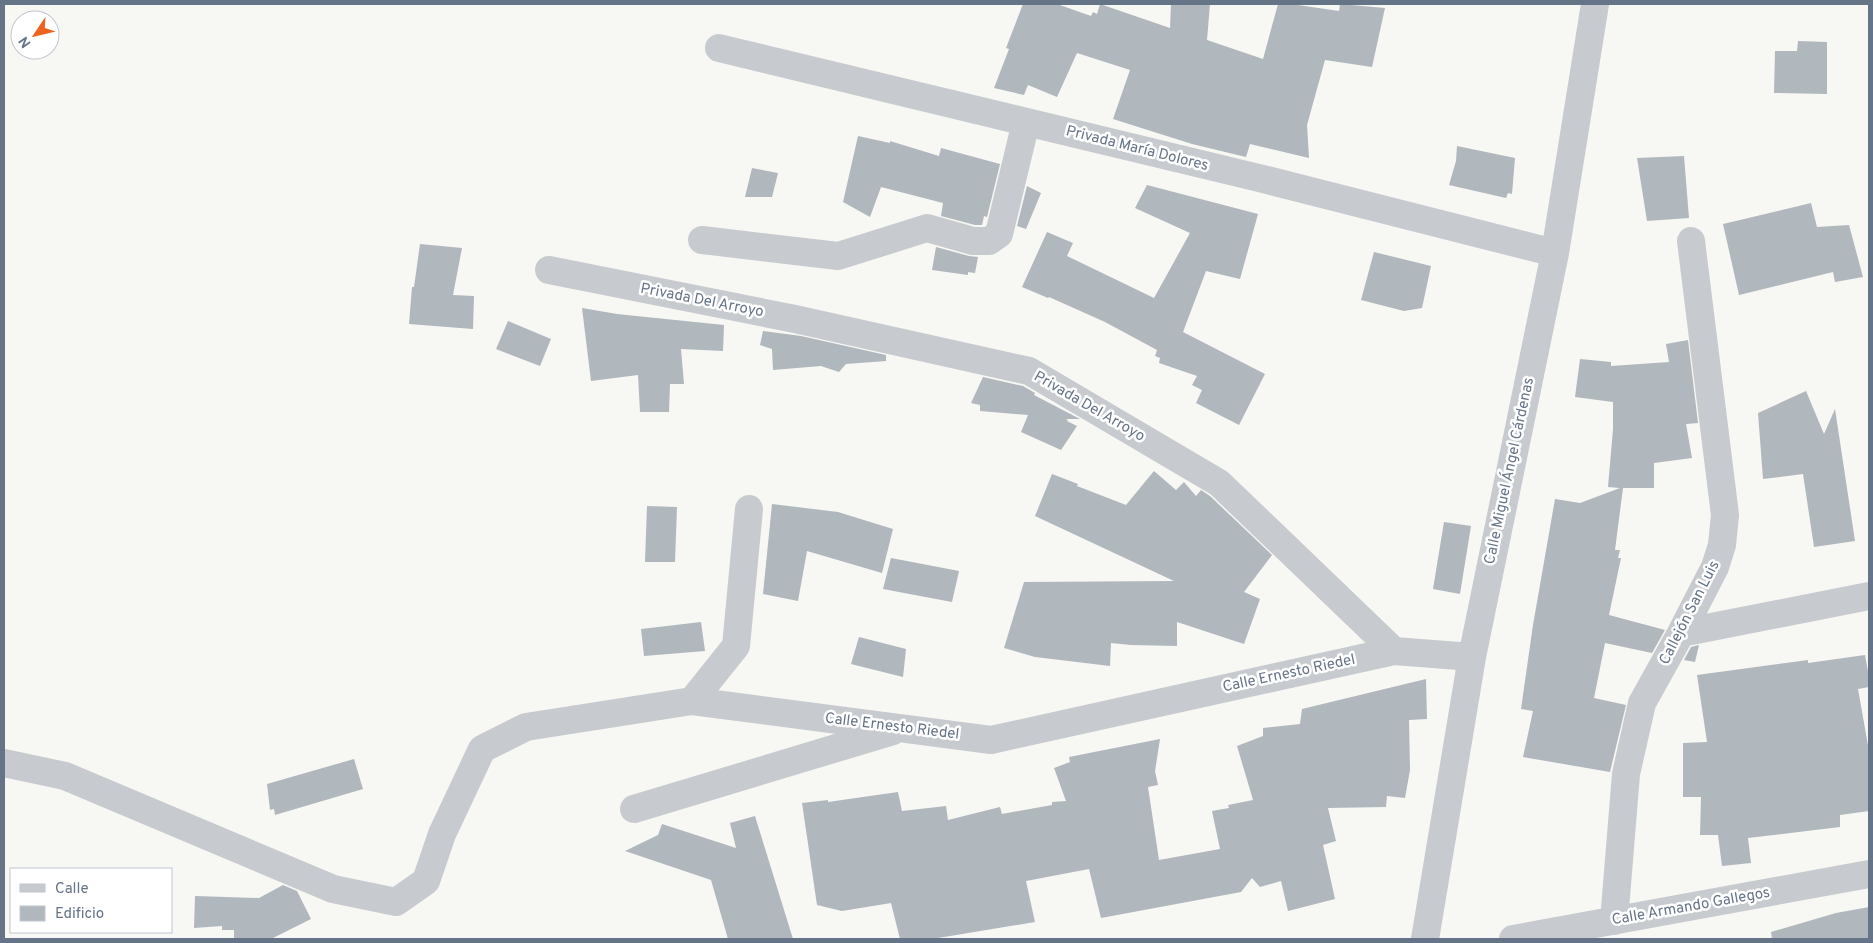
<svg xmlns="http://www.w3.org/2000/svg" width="1873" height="943" font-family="Overpass,sans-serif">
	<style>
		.building { fill: #b0b7bd }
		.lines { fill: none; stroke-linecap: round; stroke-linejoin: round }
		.minor { stroke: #c7cace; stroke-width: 28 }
		.labels { text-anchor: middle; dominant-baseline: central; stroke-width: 5; stroke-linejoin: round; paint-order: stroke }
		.street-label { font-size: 15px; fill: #657487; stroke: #fff }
	</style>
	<rect width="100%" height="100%" fill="#f7f7f4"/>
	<path class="building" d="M1023 4H1057L1091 16 1093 12 1097 14 1100 4 1170 28 1171 4H1210L1207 40 1263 59 1278 4H1291L1339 11 1340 4 1385 8 1372 67 1325 60 1307 125 1309 158 1250 144 1246 157 1192 144 1113 119 1130 70 1077 53 1057 97 1028 85 1024 95 994 88 1009 49 1006 48Z
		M1798 41 1827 42V94L1774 93 1775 51H1797Z
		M858 136 890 143V141L939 156 941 148 1000 164 987 217 984 216 982 225H975L941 216 943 203 881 187 870 217 843 202Z
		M1457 146 1515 158 1512 194 1508 193 1506 198 1449 185 1456 161Z
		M1684 156 1689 218 1647 221 1637 158Z
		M752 168 778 173 772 197H745Z
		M1147 185 1258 214 1240 279 1206 271 1183 332 1265 374 1239 425 1196 403 1202 390 1192 385 1197 376 1159 363 1160 358 1155 356 1157 350 1105 322 1049 297 1048 298 1022 287 1047 232 1073 243 1067 256 1154 298 1190 233 1135 208Z
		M1027 186 1041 193 1026 229 1017 226Z
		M1811 203 1817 227 1849 225 1863 277 1835 282 1833 272 1739 295 1723 224Z
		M420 244 462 248 453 295 474 296 473 329 409 324 412 287H414Z
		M936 247 969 256 978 257 975 273 968 272V275L932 270Z
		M1374 252 1431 266 1422 308 1404 311 1361 300Z
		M582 308 617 314 724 325 723 351 681 349 684 384H670L669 412H640L638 375 591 381Z
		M508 321 551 339 540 366 496 349Z
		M763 331 801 336 886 355V361L846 364 839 372 821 366 773 370 772 349 760 345Z
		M1688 340 1698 423 1686 424 1692 458 1654 463V488H1623L1615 550H1620L1618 558H1621L1609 615 1665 630 1652 653 1605 643 1594 698 1626 705 1610 772 1523 757 1533 711 1521 709 1533 625 1555 499 1580 503 1620 488 1608 487 1613 429V402L1575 397 1580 359 1611 362V366L1669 362 1666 344Z
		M983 377 1023 386 1035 393 1034 395 1080 419H1066L1068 420 1067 421 1077 426 1061 450 1021 432 1028 415 980 411V405L971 403Z
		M1806 391 1824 434 1835 409 1855 541 1814 547 1803 474 1763 479 1758 413Z
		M1154 471 1176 490 1184 482 1196 496 1201 490 1210 496 1272 555 1244 592 1260 599 1244 644 1177 622V646L1131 645 1111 643 1110 666 1035 657 1004 648 1024 582 1174 581 1035 516 1052 474 1078 484 1077 486 1126 505Z
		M772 504 838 512 893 529 882 573 807 551 798 601 763 594Z
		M647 506 677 507 675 562H645Z
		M1444 522 1471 526 1460 594 1433 589Z
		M891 558 959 571 952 602 883 589Z
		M701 622 705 651 644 656 641 629Z
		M859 637 906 649 903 677 851 664Z
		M1699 645 1695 662 1684 660 1691 647Z
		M1865 655 1869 677V687L1858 689 1869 751V811L1840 815V827L1748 838 1751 863 1722 866 1718 835H1700L1701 797H1683V743L1707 742 1697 675 1808 660V663Z
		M1426 679 1427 719 1409 720 1410 770 1405 798 1387 796 1386 807 1328 808 1336 841 1323 845 1335 899 1288 911 1281 881 1260 887 1252 878 1241 892 1101 918 1089 869 1026 881 1035 922 932 939H900L891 903 842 911 817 905 802 803 828 800V802L898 792 902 811 946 806 948 820 1000 807 1002 814 1052 805V802L1066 801 1054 768 1070 762 1069 757 1160 739 1155 771 1158 785 1148 787 1159 860 1220 849 1212 811 1229 808 1228 805 1253 800 1237 746 1263 736V728L1300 724 1302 709Z
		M354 759 363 789 275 815 274 809 270 810 267 784Z
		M755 816 793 939H728L711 880 625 851 658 835 662 824 736 848 730 823Z
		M283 885 297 891 311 919 271 939H234V930H222V926L194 928 195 896 259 898Z
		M1869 907V939H1772L1771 932 1836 913Z"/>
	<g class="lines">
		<path class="minor" d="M719 48 1259 178 1555 253
			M702 240 838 256 927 228 973 241H989L999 234 1026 122
			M549 270 795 319 1029 371 1219 483 1394 651 1472 657
			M1681 633 1869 596
			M692 701 736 646 749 509
			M4 763 65 776 333 889 396 902 426 881 442 834 482 749 526 727 692 701 991 740 1394 651
			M634 809 893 731
			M1614 921 1626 774 1642 703 1681 633 1715 567 1722 545 1725 515 1691 241
			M1425 939 1472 657 1555 253 1595 4
			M1513 939 1869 874"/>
	</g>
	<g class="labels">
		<g class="street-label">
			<text transform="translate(1137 149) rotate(14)">Privada María Dolores</text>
			<text transform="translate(702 301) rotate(11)">Privada Del Arroyo</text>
			<text transform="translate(1089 407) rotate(30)">Privada Del Arroyo</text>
			<text transform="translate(1510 471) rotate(-78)">Calle Miguel Ángel Cárdenas</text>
			<text transform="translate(1690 613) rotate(-63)">Callejón San Luis</text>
			<text transform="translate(1289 674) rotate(-12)">Calle Ernesto Riedel</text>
			<text transform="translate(892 727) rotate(7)">Calle Ernesto Riedel</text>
			<text transform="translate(1691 907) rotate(-10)">Calle Armando Gallegos</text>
		</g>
	</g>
	<rect width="1873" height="943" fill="none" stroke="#657487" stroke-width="10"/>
	<rect x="10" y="868" width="162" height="65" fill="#ffffff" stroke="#c1c7cf"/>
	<rect x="20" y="884" width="25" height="8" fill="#c7cace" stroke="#c1c7cf"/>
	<text x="55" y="893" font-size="15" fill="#657487">Calle</text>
	<rect x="20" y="906" width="25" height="15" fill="#b0b7bd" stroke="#c1c7cf"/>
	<text x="55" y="918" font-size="15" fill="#657487">Edificio</text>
	<g transform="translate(35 35) rotate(235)"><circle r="24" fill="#ffffff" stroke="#c1c7cf"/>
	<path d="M0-4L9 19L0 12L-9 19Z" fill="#ed631f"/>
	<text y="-8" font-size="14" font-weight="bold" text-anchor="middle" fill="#657487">N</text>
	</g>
</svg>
